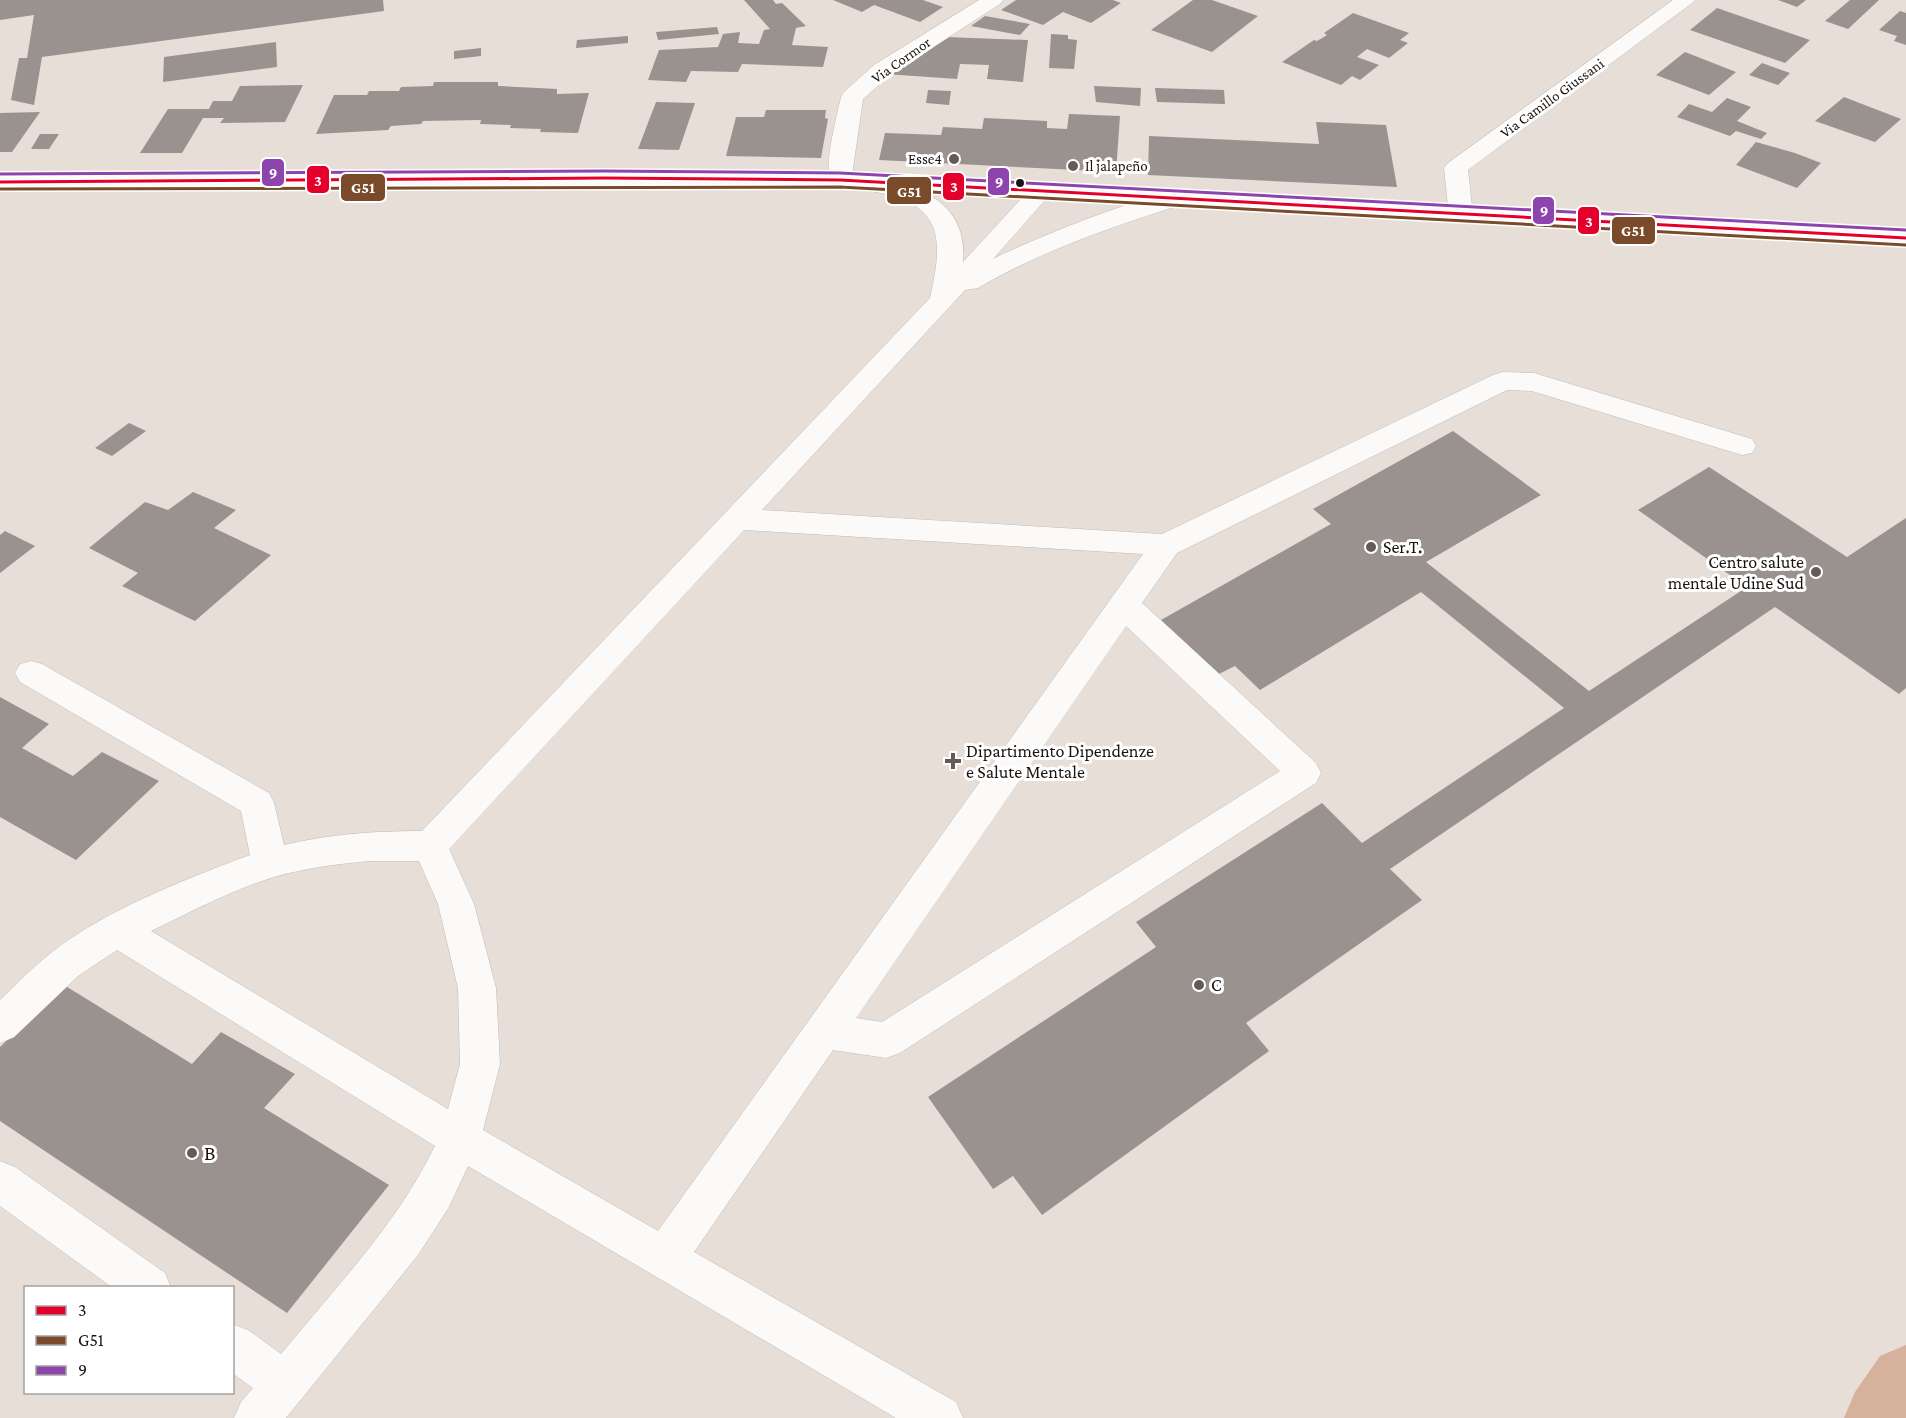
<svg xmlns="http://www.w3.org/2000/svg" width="1906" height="1418" font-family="'Crimson Pro',serif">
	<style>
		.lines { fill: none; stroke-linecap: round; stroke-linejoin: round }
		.canal { fill: #d6b19c; fill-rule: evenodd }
		.building { fill: #9a928e }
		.minor-casing { stroke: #c3bbb6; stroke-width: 1 }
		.major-casing { stroke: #c3bbb6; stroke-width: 1 }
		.minor { fill: #fcfaf9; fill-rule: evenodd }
		.major { fill: #fcfaf9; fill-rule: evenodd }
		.bus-1-casing { stroke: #fff; stroke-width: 6 }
		.bus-2-casing { stroke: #fff; stroke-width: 6 }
		.bus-3-casing { stroke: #fff; stroke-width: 6 }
		.bus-1 { stroke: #e4002b; stroke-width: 3 }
		.bus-2 { stroke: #7a4b2a; stroke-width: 3 }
		.bus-3 { stroke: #8e44ad; stroke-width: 3 }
		.poi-dot { fill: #635b57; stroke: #fff; stroke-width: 2 }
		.bus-dot { fill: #1b1511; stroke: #fff; stroke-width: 2 }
		.labels { text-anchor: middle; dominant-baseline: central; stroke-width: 6; stroke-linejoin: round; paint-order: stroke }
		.far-street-label { font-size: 15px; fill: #1b1511; stroke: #fff }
		.far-poi-label { font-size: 15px; fill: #1b1511; stroke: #fff; text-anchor: end }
		.poi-label { font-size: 18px; fill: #1b1511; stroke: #fff; text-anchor: start }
		.near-poi-label { font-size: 21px; fill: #1b1511; stroke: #fff; text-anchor: start }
		.line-badge { stroke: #fff; stroke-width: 2 }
		.badge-label { font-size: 16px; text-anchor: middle; font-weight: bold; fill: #fff }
	</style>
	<rect width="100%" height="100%" fill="#e8ded8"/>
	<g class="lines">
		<path class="canal" d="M1906 1345V1418H1844L1855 1392 1880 1356Z"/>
	</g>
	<path class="building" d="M0 0H383L384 11 42 57 34 105 11 100 19 58H27L34 15 0 20Z
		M744 0H773L776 4 782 3 806 26 796 28 792 45 828 47 823 67 742 64 738 72 691 71 686 82 648 80 659 50 718 47 723 34 740 32 738 43 759 44 764 30 770 29Z
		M833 0H923L943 7 920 22 874 5 862 12Z
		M1016 0H1113L1121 3 1091 23 1063 12 1043 25 1001 10Z
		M1193 0H1212L1258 16 1212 52 1151 30Z
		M1778 0H1806L1797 7Z
		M1850 0H1879L1848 29 1825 21Z
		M1717 8 1810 40 1785 63 1690 30Z
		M1900 11 1906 13V45L1894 41 1897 36 1879 30Z
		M1353 13 1409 33 1400 40 1408 43 1389 58 1367 49 1357 57 1379 65 1360 80 1352 76 1341 85 1282 62 1314 40 1317 41 1327 35 1324 33Z
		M985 16 1030 24 1020 35 971 26Z
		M717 27 719 34 658 40 656 32Z
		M1051 34 1068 35V39L1077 40 1074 69 1049 68Z
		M628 36V43L576 48 577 40Z
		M946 37 1028 40 1023 82 987 79 989 65 960 64 957 79 885 74Z
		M276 42 277 67 163 82 164 57Z
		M481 48V56L454 59V51Z
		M1685 52 1736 72 1709 95 1656 75Z
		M1762 63 1790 73 1778 85 1749 75Z
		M434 82H498V86L557 89V94L589 93 578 133 540 132 541 129 510 128 511 125 480 124 481 120 423 121 421 124 391 126 388 130 316 134 334 95H367L369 91H399L401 87 433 86Z
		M303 85 285 122 220 123 224 118H203L182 153H140L168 109H209L213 101H232L240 86Z
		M1094 86 1141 88 1140 106 1096 102Z
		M1155 88 1224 90 1225 104 1157 102Z
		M928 90 951 91 949 105 926 103Z
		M1844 97 1901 119 1875 142 1815 121Z
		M1727 98 1751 107 1737 121 1767 133 1761 139 1736 131 1730 136 1677 117 1689 104 1712 112Z
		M656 102 695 103 679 150 638 149Z
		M766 110H826L825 118 828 119 821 158 726 156 736 117H764Z
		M40 112 12 152H0V113Z
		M1069 114 1120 116 1116 172 879 160 885 133 941 135 943 127 982 129 984 118 1047 121V128L1067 129Z
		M1316 122 1386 125 1397 187 1148 175 1149 136 1319 144Z
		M40 134H59L49 149H31Z
		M1756 142 1795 153 1821 163 1797 188 1736 165Z
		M129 423 146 431 112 456 95 448Z
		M1453 431 1541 495 1426 562 1589 691 1747 587 1638 510 1709 467 1847 557 1906 518V688L1899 694 1775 607 1390 869 1422 900 1246 1023 1269 1051 1042 1215 1013 1176 993 1189 928 1097 1156 947 1136 922 1322 803 1362 843 1564 708 1421 592 1260 690 1235 666 1219 674 1161 620 1331 524 1313 509Z
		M193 492 236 510 214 528 271 555 195 621 122 586 138 573 89 548 145 502 168 510Z
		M5 531 35 546 0 573V535Z
		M0 697 49 724 22 748 73 776 102 752 159 781 76 860 0 817Z
		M64 985 192 1064 221 1032 295 1074 264 1108 389 1185 287 1313 0 1121V1047Z"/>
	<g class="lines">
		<defs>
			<path id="minor" d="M979 0H1003L1000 4 890 75 863 99 852 175C905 181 969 194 963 262L1033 186 1041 184 1049 186 1053 191 993 259C1024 243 1162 185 1190 192L1194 197 1190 202C1116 225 1045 249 978 288L965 290 762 510 1162 534 1493 375 1503 372 1534 373 1752 439 1756 446 1752 453 1742 455 1532 391 1507 390 1177 553 1142 603 1316 763 1321 773 1316 783 900 1053 886 1058 833 1050 694 1252 956 1402 963 1418H896L468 1166 449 1207 418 1255 286 1418H234L241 1402 253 1388 232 1373V1324L248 1330 281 1354C336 1287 397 1224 435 1146L117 950 78 976 14 1037 0 1043V1000C17 984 33 967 51 953 105 910 186 879 250 855L241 811 20 682 15 673 20 664 31 661 42 664 269 793 274 803 284 845C331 834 373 831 422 831L930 298C941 249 947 209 887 194 869 190 850 190 832 185 822 170 837 116 841 97L844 92 874 65ZM744 530 1143 554 658 1231 483 1130 500 1064 496 988 474 904 449 849ZM1126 626 1280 771 882 1022 856 1018ZM369 861H419L438 904 458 988 460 1064 448 1109 151 931C191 912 231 890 274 877 305 868 337 864 369 861Z
				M1673 0H1696L1468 170 1473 215 1470 220 1461 222 1452 220 1449 215 1444 168 1448 163Z
				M0 1161 15 1167 165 1273 171 1288H113L0 1206Z"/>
			<path id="major" d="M603 171 840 173 1906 231V245L840 187 603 185 0 189V175Z"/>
		</defs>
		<use href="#minor" class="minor-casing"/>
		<use href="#major" class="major-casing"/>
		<use href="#minor" class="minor"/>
		<use href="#major" class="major"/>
		<defs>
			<path id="bus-1" d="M0 182 603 178 840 180 1906 238"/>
			<path id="bus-2" d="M0 189 840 187 1906 245"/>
			<path id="bus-3" d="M0 174 603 171 840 173 1906 230"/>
		</defs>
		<use href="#bus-1" class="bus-1-casing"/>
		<use href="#bus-2" class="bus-2-casing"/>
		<use href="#bus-3" class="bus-3-casing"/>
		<use href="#bus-1" class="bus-1"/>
		<use href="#bus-2" class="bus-2"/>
		<use href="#bus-3" class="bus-3"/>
	</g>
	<g class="poi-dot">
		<circle cx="954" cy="159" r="6"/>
		<circle cx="1073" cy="166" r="6"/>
		<circle cx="1371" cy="547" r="6"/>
		<circle cx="1816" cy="572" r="6"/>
		<path d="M950 752h6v6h6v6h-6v6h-6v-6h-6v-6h6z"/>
		<circle cx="1199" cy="985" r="6"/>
		<circle cx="192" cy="1153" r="6"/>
	</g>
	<circle class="bus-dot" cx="1020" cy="183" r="5"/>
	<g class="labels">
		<g class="far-street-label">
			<text transform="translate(901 60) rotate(-35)">Via Cormor</text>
			<text transform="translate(1552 98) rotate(-36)">Via Camillo Giussani</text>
		</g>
		<g class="far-poi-label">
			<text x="942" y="159">Esse4</text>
			<text x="1085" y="166" text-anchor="start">Il jalapeño</text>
		</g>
		<g class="poi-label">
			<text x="1383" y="547">Ser.T.</text>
			<text x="1804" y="562" text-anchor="end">Centro salute<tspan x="1804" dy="21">mentale Udine Sud</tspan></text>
			<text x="966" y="751">Dipartimento Dipendenze<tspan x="966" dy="21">e Salute Mentale</tspan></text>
			<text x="1211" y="985">C</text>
		</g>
		<g class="near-poi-label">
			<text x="204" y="1153">B</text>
		</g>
	</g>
	<g class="line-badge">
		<rect x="261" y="158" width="24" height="29" rx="6" fill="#8e44ad"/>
		<rect x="306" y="165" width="24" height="29" rx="6" fill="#e4002b"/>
		<rect x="987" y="167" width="23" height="29" rx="6" fill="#8e44ad"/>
		<rect x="942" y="172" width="23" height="29" rx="6" fill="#e4002b"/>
		<rect x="340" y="173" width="46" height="29" rx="6" fill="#7a4b2a"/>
		<rect x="886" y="176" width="46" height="29" rx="6" fill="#7a4b2a"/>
		<rect x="1532" y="196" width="23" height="29" rx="6" fill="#8e44ad"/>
		<rect x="1577" y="206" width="23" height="29" rx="6" fill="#e4002b"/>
		<rect x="1611" y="216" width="45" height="29" rx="6" fill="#7a4b2a"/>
	</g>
	<g class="badge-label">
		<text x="273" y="178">9</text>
		<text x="318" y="186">3</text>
		<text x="999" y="187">9</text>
		<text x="954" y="192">3</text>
		<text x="363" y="193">G51</text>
		<text x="909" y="197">G51</text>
		<text x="1544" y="216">9</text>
		<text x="1589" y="227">3</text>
		<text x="1633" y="236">G51</text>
	</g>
	<rect x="24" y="1286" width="210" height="108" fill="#ffffff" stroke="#a4a1a0" stroke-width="1.5"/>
	<rect x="36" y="1306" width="30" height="9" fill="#e4002b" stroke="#a4a1a0" stroke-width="1.5"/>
	<text x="78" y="1316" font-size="18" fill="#1b1511">3</text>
	<rect x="36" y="1336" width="30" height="9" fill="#7a4b2a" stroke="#a4a1a0" stroke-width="1.5"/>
	<text x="78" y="1346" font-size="18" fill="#1b1511">G51</text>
	<rect x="36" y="1366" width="30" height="9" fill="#8e44ad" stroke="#a4a1a0" stroke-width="1.5"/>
	<text x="78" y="1376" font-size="18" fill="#1b1511">9</text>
</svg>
